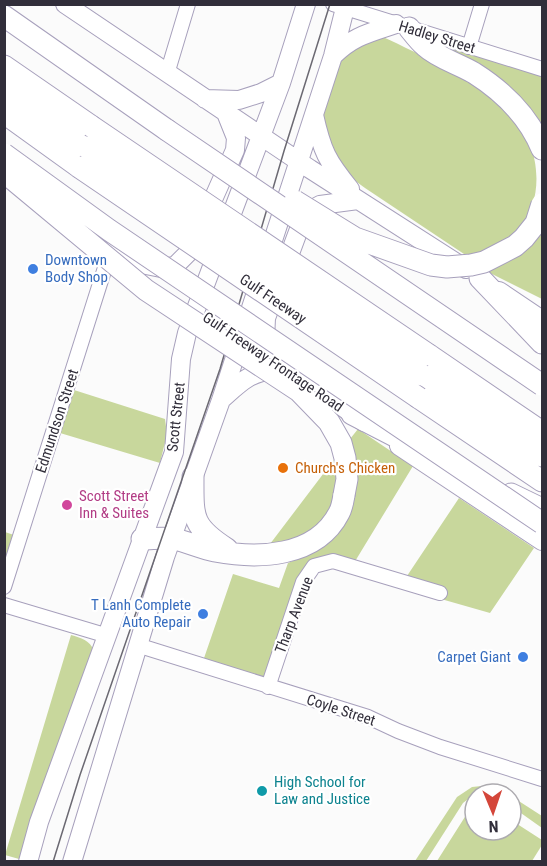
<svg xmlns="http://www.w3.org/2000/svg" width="547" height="866" font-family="'Roboto Condensed',sans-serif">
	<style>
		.green { fill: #c8d79c }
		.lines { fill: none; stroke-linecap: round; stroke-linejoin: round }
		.minor-casing { stroke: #a7a0bc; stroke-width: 16 }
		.major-casing { stroke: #a7a0bc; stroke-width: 20 }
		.highway-casing { stroke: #a7a0bc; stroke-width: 23 }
		.minor { stroke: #fff; stroke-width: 14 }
		.major { stroke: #fff; stroke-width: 18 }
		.highway { stroke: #fff; stroke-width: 21 }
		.tram { stroke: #6b6972; stroke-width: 1.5 }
		.highway-bridge-casing { stroke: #a7a0bc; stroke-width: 23; stroke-linecap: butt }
		.highway-bridge { stroke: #fff; stroke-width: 21 }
		.shop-dot { fill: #3f7fe0; stroke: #fff; stroke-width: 2 }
		.food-dot { fill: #e8710a; stroke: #fff; stroke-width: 2 }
		.hotel-dot { fill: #d1479c; stroke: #fff; stroke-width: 2 }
		.culture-dot { fill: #0f9aa8; stroke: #fff; stroke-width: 2 }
		.labels { text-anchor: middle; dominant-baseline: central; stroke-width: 4.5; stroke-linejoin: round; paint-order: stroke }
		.street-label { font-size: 15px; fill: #312e3a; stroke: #fff }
		.shop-label { font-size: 15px; fill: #366cbe; stroke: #fff; text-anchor: end }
		.food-label { font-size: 15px; fill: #c56008; stroke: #fff; text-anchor: start }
		.hotel-label { font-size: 15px; fill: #b23c85; stroke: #fff; text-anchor: start }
		.culture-label { font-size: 15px; fill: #0d838f; stroke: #fff; text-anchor: start }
	</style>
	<rect width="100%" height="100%" fill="#fbfbfb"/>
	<path class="green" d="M383 37C420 54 476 82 505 108 540 138 547 194 520 230 517 234 513 240 508 243 497 250 482 253 470 258L365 188 343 172 332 159 321 116 336 65 356 44Z
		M453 49 542 75V130L450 53Z
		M542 227V299L486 271C511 263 527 248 542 227Z
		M74 390 165 419 167 434 160 463 60 433Z
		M358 429 413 466 354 563 311 562 304 568 267 679 203 661 233 574 279 588 288 563 319 549 351 510 357 483 356 459 350 439Z
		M336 457C341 486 332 524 302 537 292 542 280 543 270 544Z
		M459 498 534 548 490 613 441 599 405 579Z
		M5 532 14 535 5 568Z
		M71 635C81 638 90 640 94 651L19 859 5 855Z
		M491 785 508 794C490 794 476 791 463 803L426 861H415L457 797 472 787Z
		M511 796 542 816V828L511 806Z
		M475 801V830H511V820L542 840V845L532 861H437Z"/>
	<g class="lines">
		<defs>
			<path id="minor" d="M333 4 542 69
				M469 47 482 4
				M167 74 188 4
				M4 587 109 255
				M4 605 108 636
				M137 645 368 717 398 731 440 747 542 779
				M268 687 303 582 314 566 333 561 440 593"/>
			<path id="major" d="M65 4 310 169 466 269
				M333 56C353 36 369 33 396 24
				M205 99 239 100 261 93 281 83
				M314 115C322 151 327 161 350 189
				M98 243 141 264 161 268 175 266 190 251 235 150 236 138 226 113
				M499 291 542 320
				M232 334 287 368 364 422
				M269 345 265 340 266 318 305 213 320 205 358 200
				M223 398C242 381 249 373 276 369
				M399 446 542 541
				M28 862 39 822 174 452 181 359 187 333 281 83 306 4
				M72 862 165 557 221 400 333 56 346 4"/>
			<path id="highway" d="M4 16 167 130
				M409 28C414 34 419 41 425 46 438 58 459 64 474 73 504 92 529 117 542 149
				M4 66 91 126
				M4 90 86 147
				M4 113 79 167
				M480 278 542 343
				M429 355 542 432
				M422 375 542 456
				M419 398 542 481
				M352 414 418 448
				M193 477C193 517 191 526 227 549
				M511 494 542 509
				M142 539C153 539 164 537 174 539 188 542 201 548 215 551 257 559 316 558 339 513 342 508 343 501 344 495"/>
		</defs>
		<use href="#minor" class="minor-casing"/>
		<use href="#major" class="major-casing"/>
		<use href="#highway" class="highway-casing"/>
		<use href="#minor" class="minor"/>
		<use href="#major" class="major"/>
		<use href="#highway" class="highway"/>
		<path class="tram" d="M53 862 80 775 220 369 284 151 330 4"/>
		<defs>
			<path id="highway-bridge" d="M91 126 429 355
				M167 130 542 385
				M86 147 422 375
				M4 154 109 230 542 523
				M79 167 419 398
				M4 172 146 290 299 391 329 422 341 443 345 458 347 479 344 495
				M295 201 355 238 431 265 447 267 471 265 484 262 515 246 524 238 536 223 542 204"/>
		</defs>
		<use href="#highway-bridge" class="highway-bridge-casing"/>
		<use href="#highway-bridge" class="highway-bridge"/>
	</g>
	<g class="shop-dot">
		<circle cx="33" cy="269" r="6"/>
		<circle cx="203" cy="614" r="6"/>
		<circle cx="523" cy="657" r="6"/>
	</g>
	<circle class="food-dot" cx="283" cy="468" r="6"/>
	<circle class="hotel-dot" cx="67" cy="505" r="6"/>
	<circle class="culture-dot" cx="262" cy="791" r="6"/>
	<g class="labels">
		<g class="street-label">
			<text transform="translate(437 37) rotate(17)">Hadley Street</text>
			<text transform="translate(273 299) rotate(34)">Gulf Freeway</text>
			<text transform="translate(273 362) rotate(34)">Gulf Freeway Frontage Road</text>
			<text transform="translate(176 417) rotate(-84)">Scott Street</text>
			<text transform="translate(57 421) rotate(-72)">Edmundson Street</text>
			<text transform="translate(294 615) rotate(-69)">Tharp Avenue</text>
			<text transform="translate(341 710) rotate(18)">Coyle Street</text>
		</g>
		<g class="shop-label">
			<text x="45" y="260" text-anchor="start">Downtown<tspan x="45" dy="17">Body Shop</tspan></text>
			<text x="191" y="605">T Lanh Complete<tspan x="191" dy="17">Auto Repair</tspan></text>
			<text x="511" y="657">Carpet Giant</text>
		</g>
		<g class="food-label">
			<text x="295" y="468">Church's Chicken</text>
		</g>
		<g class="hotel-label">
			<text x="79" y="496">Scott Street<tspan x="79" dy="17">Inn &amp; Suites</tspan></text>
		</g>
		<g class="culture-label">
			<text x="274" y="782">High School for<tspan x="274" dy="17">Law and Justice</tspan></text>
		</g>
	</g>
	<rect width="547" height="866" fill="none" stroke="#312e3a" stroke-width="12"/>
	<g transform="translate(493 812) rotate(178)"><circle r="28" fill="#ffffff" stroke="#adabb0" stroke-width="1.5"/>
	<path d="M0-4.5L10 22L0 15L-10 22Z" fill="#d4463a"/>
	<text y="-9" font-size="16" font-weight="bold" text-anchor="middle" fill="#312e3a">N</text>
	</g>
</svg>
